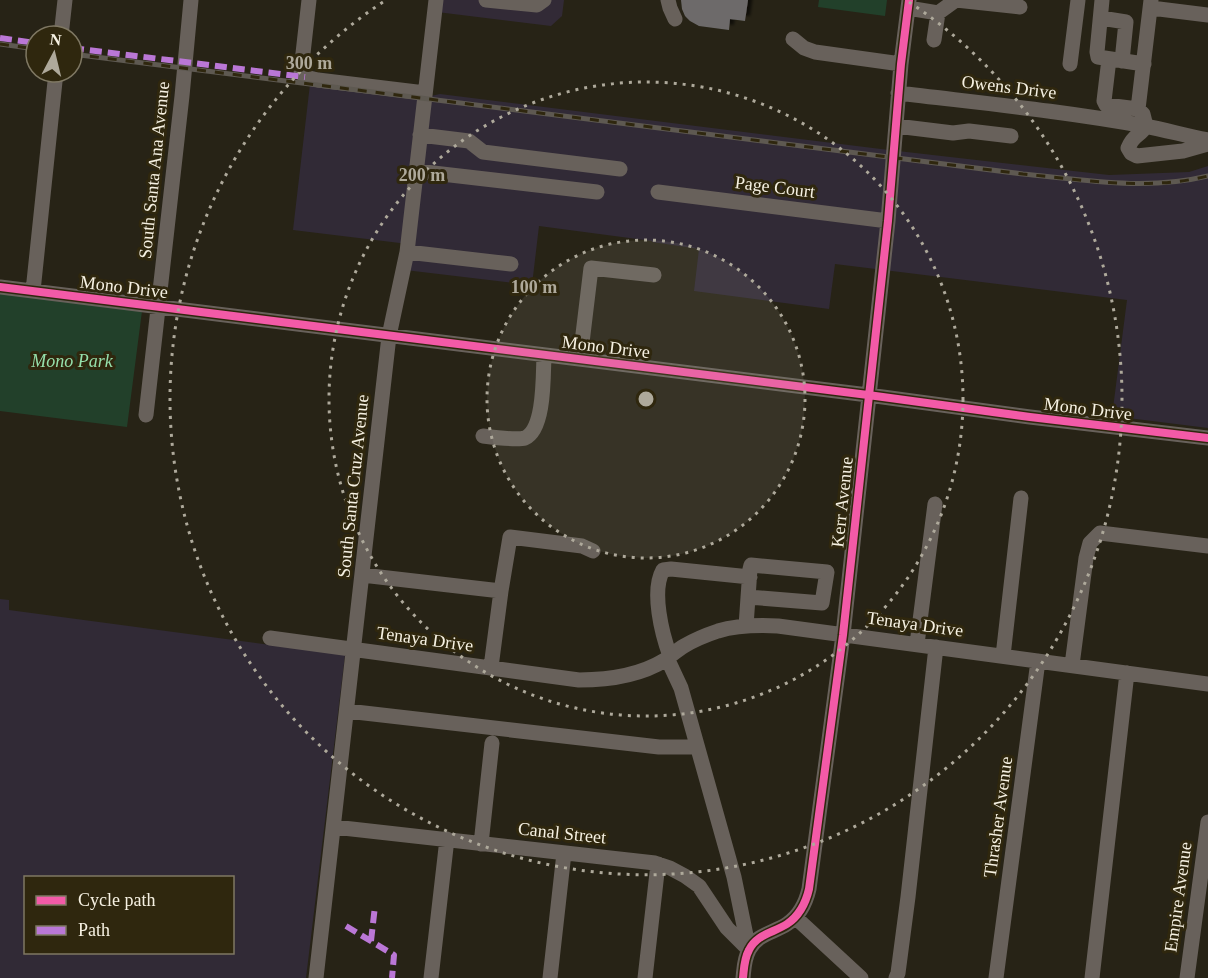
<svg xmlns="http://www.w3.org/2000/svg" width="1208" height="978" font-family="'Times New Roman',serif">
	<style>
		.commercial { fill: #322a36 }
		.industrial { fill: #312a36; fill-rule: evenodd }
		.green { fill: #22402a }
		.building { fill: #6d6b6b; filter: url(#shadow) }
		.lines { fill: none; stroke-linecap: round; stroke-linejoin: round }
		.minor { stroke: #68615b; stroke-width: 15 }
		.rail-casing { stroke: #5e5951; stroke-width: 5 }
		.rail { stroke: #2f270e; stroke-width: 3; stroke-dasharray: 9; stroke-linecap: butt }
		.quiet { stroke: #ba77d6; stroke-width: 6; stroke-dasharray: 12 6; stroke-linecap: butt }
		.cycleway-casing { stroke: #2f270e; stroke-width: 11 }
		.cycleway { stroke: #f35aa7; stroke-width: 8 }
		.ring { fill: none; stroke: #aea99b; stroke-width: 3; stroke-dasharray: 3 6 }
		.labels { text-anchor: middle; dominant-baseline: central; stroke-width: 6; stroke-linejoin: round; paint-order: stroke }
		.street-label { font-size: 18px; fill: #f6f1e2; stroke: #2f270e }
		.park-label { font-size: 18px; font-style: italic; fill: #95dfab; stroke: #2f270e }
		.centre { fill: #aea99b; stroke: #2f270e; stroke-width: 3 }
		.ring-label { font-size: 18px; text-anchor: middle; font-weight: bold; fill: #aea99b; stroke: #2f270e; stroke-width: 6; stroke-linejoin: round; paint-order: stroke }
	</style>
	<defs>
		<filter id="shadow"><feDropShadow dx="5" dy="-5" stdDeviation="1.5" flood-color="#0009"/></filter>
	</defs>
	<rect width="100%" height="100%" fill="#272316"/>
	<path class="commercial" d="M438 0H564L562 16 551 26 437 12Z"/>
	<path class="industrial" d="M310 84 431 96 440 94 889 150 1109 175 1189 172 1208 166V428L1112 416 1127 300 835 264 829 309 694 291 699 249 652 242V241L539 226 532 285 405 270 408 244 293 230Z
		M0 599 9 600V610L345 655 306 978H0ZM26 878H232V952H26Z"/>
	<path class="green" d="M819 0H887L885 16 818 7Z
		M0 293 142 311 127 427 0 411Z"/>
	<path class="building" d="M681 0H748L745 21 730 19 729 30 699 26 690 21 685 16 682 9Z"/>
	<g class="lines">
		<path class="minor" d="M309 0 301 71 305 77 318 80 425 93
			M486 0 537 5 544 0
			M668 0 670 8 675 19
			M1102 0 1097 52 1098 57 1144 64
			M1151 0 1138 109 1143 114 1146 126C1140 137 1134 133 1128 148L1131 153 1137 156 1183 151 1208 144
			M908 8 938 13 956 0 1020 7
			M1151 8 1208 15
			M1101 18 1126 22 1122 61
			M61 36 65 0
			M793 39 804 48 815 52 901 64
			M934 40 938 13
			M1109 59 1104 101 1106 105 1138 109
			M1070 64 1078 0
			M898 93C980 103 1063 111 1145 126 1166 130 1187 136 1208 140
			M896 126 953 133 969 131 1011 136
			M420 135 469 141 483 152 620 169
			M416 171 597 192
			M658 192 888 221
			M407 252 511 264
			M0 287 868 395 1030 417 1208 438
			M33 291 56 72
			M580 359 591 268 654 275
			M146 415 182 96 191 0
			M483 436C491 437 518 440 525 438 545 429 543 375 544 355
			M362 575 501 591 491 667
			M501 591 510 537 582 546 593 551
			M746 626 750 569 751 565 827 572 822 603 748 597
			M270 638 579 680C608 680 639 676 665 660 671 656 677 650 684 646 694 640 706 635 718 631 738 625 758 625 778 626L1208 684
			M917 644 935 504
			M670 656C662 634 651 591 663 570L671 569 750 577
			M1003 656 1021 498
			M667 658 681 688 734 877 749 950
			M1072 665 1086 558 1090 543 1100 533 1208 546
			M347 711 659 747H697
			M334 827 655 863 670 868 685 876 699 886 727 928 749 950
			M481 844 492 743
			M795 917 861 978
			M316 978 389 336 407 252 436 0
			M431 978 447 839
			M550 978 564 853
			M645 978 658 864
			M743 978C744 969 744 959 749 950 757 934 773 933 787 924 799 916 806 902 809 889L843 635 888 221 901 64 909 0
			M896 978 898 973 908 897 936 647
			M996 978 1038 661
			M1092 978 1127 673
			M1187 978 1208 822"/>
		<defs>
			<path id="rail" d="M0 44 36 49
				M72 54 1023 174C1084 180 1147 191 1208 176"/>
		</defs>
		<use href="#rail" class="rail-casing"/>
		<use href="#rail" class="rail"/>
		<path class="quiet" d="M0 38 36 43
			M72 48 305 77
			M346 926 394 955 392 978
			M371 941 375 906"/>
		<defs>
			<path id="cycleway" d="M0 287 868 395 1030 417 1208 438
				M743 978C744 969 744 959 749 950 757 934 773 933 787 924 799 916 806 902 809 889L843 635 888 221 901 64 909 0"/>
		</defs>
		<use href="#cycleway" class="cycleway-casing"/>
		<use href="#cycleway" class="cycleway"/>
	</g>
	<circle cx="646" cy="399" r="159" fill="#aea99b" fill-opacity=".12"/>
	<g class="ring">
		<circle cx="646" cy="399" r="159"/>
		<circle cx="646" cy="399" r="317"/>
		<path d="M909 2A476 476 0 1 1 383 2"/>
	</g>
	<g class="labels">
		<g class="street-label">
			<text transform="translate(1009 87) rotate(7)">Owens Drive</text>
			<text transform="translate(154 170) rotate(-84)">South Santa Ana Avenue</text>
			<text transform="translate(775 187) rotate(7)">Page Court</text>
			<text transform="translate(124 287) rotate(7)">Mono Drive</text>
			<text transform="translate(606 347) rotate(7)">Mono Drive</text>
			<text transform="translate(1088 409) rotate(7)">Mono Drive</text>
			<text transform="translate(353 486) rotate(-84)">South Santa Cruz Avenue</text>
			<text transform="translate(842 502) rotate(-84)">Kerr Avenue</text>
			<text transform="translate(915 624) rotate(8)">Tenaya Drive</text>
			<text transform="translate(425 639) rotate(8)">Tenaya Drive</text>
			<text transform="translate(998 817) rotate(-82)">Thrasher Avenue</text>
			<text transform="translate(562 833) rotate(6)">Canal Street</text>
			<text transform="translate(1178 897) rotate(-82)">Empire Avenue</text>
		</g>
		<g class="park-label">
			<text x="72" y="361">Mono Park</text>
		</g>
	</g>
	<circle cx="646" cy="399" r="9" class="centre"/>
	<g class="ring-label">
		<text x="309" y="69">300 m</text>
		<text x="422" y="181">200 m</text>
		<text x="534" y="293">100 m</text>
	</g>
	<rect x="24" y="876" width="210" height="78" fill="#2f270e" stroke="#7f7863" stroke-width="1.5"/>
	<rect x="36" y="896" width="30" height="9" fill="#f35aa7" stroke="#7f7863" stroke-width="1.5"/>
	<text x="78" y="906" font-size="18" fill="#f6f1e2">Cycle path</text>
	<rect x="36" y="926" width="30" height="9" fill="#ba77d6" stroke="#7f7863" stroke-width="1.5"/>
	<text x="78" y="936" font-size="18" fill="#f6f1e2">Path</text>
	<g transform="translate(54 54) rotate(7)"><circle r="28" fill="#2f270e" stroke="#7f7863" stroke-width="1.5"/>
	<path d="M0-4.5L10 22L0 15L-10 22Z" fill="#aea99b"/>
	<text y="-9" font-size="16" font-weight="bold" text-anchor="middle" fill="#f6f1e2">N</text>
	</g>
</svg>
